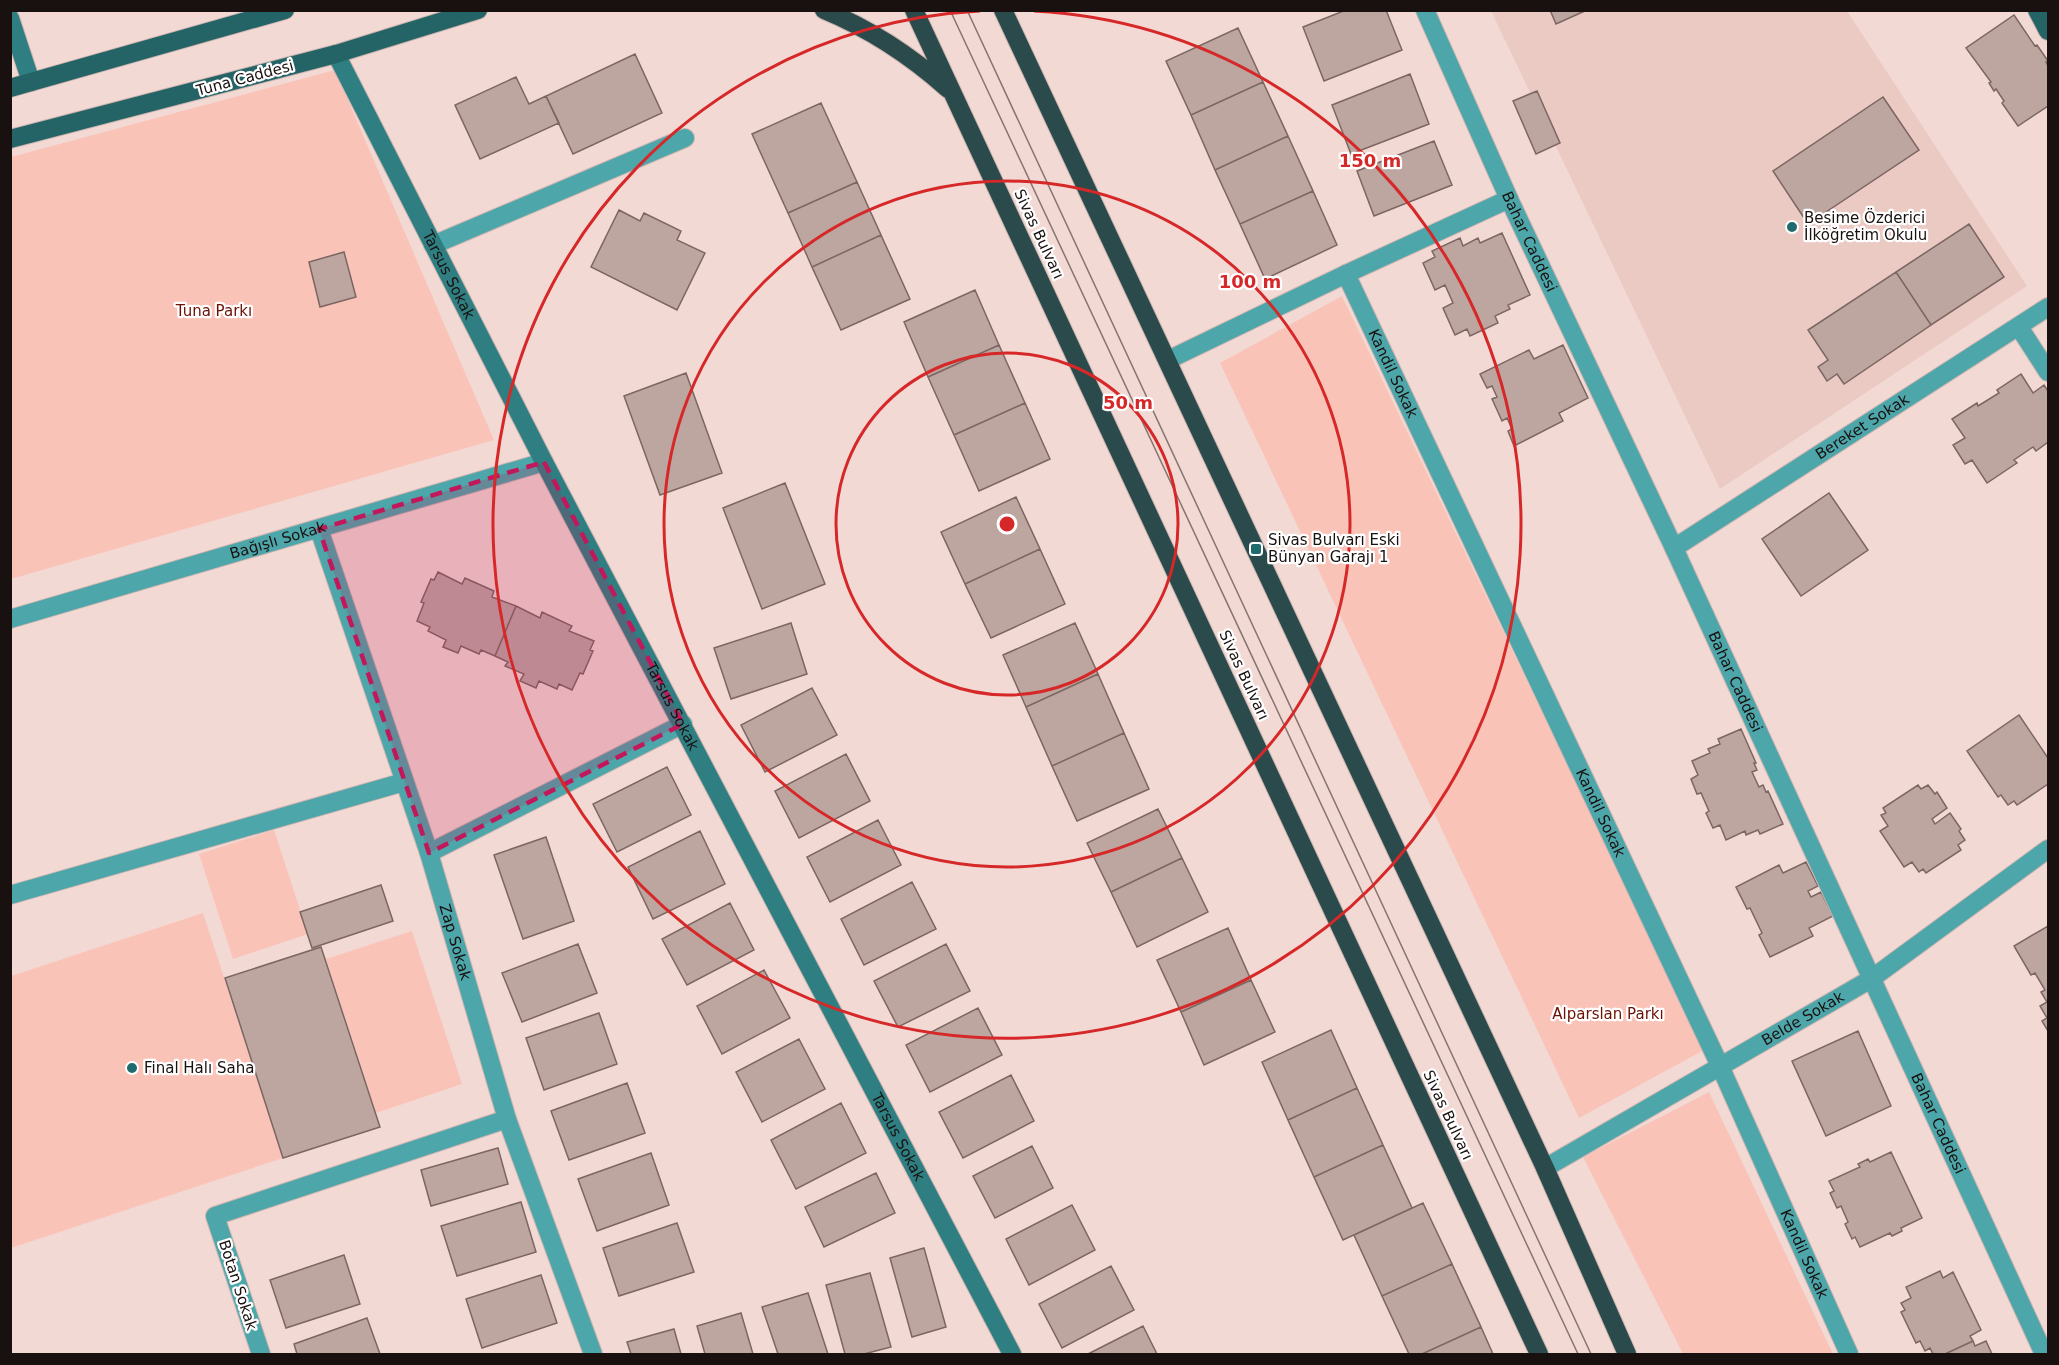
<svg xmlns="http://www.w3.org/2000/svg" width="2059" height="1365" font-family="'DejaVu Sans',sans-serif">
	<style>
		.built { fill: #ebcac3 }
		.green { fill: #fac3b8 }
		.building { fill: #bda5a0; stroke: #7c6661; stroke-width: 1.5 }
		.lines { fill: none; stroke-linecap: round; stroke-linejoin: round }
		.street-casing { stroke: #ccb5b1; stroke-width: 20 }
		.secondary-casing { stroke: #ccb5b1; stroke-width: 20 }
		.primary-casing { stroke: #ccb5b1; stroke-width: 20 }
		.highway-casing { stroke: #ccb5b1; stroke-width: 20 }
		.street { stroke: #4da6a9; stroke-width: 18 }
		.secondary { stroke: #2f7f82; stroke-width: 18 }
		.primary { stroke: #246366; stroke-width: 18 }
		.highway { stroke: #2a4a4b; stroke-width: 18 }
		.tram { stroke: #857470; stroke-width: 1.5 }
		.marked { fill: #c2185b; fill-opacity: 0.2; stroke: #c2185b; stroke-width: 4.5; stroke-dasharray: 12 8; stroke-linejoin: round }
		.ring { fill: none; stroke: #d62828; stroke-width: 3 }
		.poi-dot { fill: #1e6a6d; stroke: #fff; stroke-width: 2 }
		.labels { text-anchor: middle; dominant-baseline: central; stroke-width: 4.5; stroke-linejoin: round; paint-order: stroke }
		.street-label { font-size: 15px; fill: #19110f; stroke: #fff }
		.poi-label { font-size: 15px; fill: #19110f; stroke: #fff; text-anchor: start }
		.park-label { font-size: 15px; fill: #6b1005; stroke: #fff }
		.centre { fill: #d62828; stroke: #fff; stroke-width: 3 }
		.ring-label { font-size: 18px; text-anchor: middle; font-weight: bold; fill: #d62828; stroke: #fff; stroke-width: 4.5; stroke-linejoin: round; paint-order: stroke }
	</style>
	<rect width="100%" height="100%" fill="#f3d9d4"/>
	<path class="built" d="M1491 11H1847L2027 286 1720 489Z"/>
	<path class="green" d="M335 70 494 440 11 579V157Z
		M1342 296 1704 1050 1579 1118 1220 363Z
		M274 830 308 934 233 959 199 854Z
		M203 913 283 1158 11 1248V976Z
		M412 931 462 1084 376 1113 326 959Z
		M1709 1092 1833 1354H1683L1583 1157Z"/>
	<path class="building" d="M1346 10H1386L1402 50 1324 81 1303 27Z
		M1550 10H1587L1556 24Z
		M2014 15 2035 46 2037 45 2048 61 2046 62 2048 66V106L2018 126 2002 103 2004 101 1996 89 1994 91 1989 83 1991 82 1966 48Z
		M1238 28 1263 82 1191 115 1166 61Z
		M635 54 662 113 573 154 546 96Z
		M1410 74 1429 124 1351 154 1332 105Z
		M516 77 529 104 546 96 559 123 480 159 455 105Z
		M1263 82 1288 136 1215 170 1191 115Z
		M1537 91 1560 143 1536 154 1513 101Z
		M1883 97 1919 150 1808 224 1773 171Z
		M821 103 857 182 788 213 752 134Z
		M1288 136 1313 191 1240 224 1215 170Z
		M1434 141 1452 185 1374 216 1357 171Z
		M857 182 881 235 812 267 788 213Z
		M1313 191 1337 245 1265 279 1240 224Z
		M619 210 640 221 644 213 681 231 677 240 705 253 677 310 591 267Z
		M1969 224 2004 277 1931 325 1896 272Z
		M1502 233 1530 295 1508 305 1510 309 1495 316 1498 323 1470 336 1467 329 1455 335 1443 308 1453 303 1445 285 1435 290 1423 263 1435 257 1432 251 1460 238 1463 246 1478 238 1480 243Z
		M881 235 910 299 841 330 812 267Z
		M344 252 356 297 320 307 309 262Z
		M1896 272 1931 325 1844 384 1837 374 1827 381 1818 367 1828 360 1808 330Z
		M975 290 999 345 928 377 904 322Z
		M999 345 1025 403 954 435 928 377Z
		M1563 345 1588 398 1559 413 1563 421 1514 446 1508 431 1512 429 1507 418 1502 421 1492 399 1497 397 1492 386 1487 388 1480 374 1529 350 1534 359Z
		M686 373 722 473 660 495 624 396Z
		M2021 374 2033 393 2044 385 2048 391V442L2036 451 2033 447 2014 460 2017 463 1987 483 1972 460 1965 464 1953 445 1965 438 1952 419 1977 403 1978 406 1999 393 1997 390Z
		M1025 403 1050 459 979 491 954 435Z
		M785 483 825 584 762 609 723 508Z
		M1829 493 1868 550 1801 596 1762 539Z
		M1016 497 1040 549 965 584 941 532Z
		M1040 549 1065 604 991 638 965 584Z
		M438 572 462 584 465 578 494 591 492 597 516 606 495 656 481 650 479 654 461 646 458 653 443 647 446 640 428 631 430 627 417 621 424 603 421 602 431 579 434 580Z
		M516 606 540 618 542 612 572 626 569 631 594 641 590 650 593 651 583 674 580 673 572 690 559 684 557 689 539 681 536 688 520 681 524 674 505 666 508 662 495 656Z
		M791 623 807 674 731 699 714 648Z
		M1075 623 1098 674 1026 707 1003 655Z
		M1098 674 1124 733 1052 766 1026 707Z
		M812 688 837 735 765 772 741 725Z
		M2019 715 2048 758V784L2017 805 2014 801 2008 805 2001 795 1998 797 1967 751Z
		M1741 729 1756 763H1754L1757 770 1752 772 1759 787 1763 785 1766 792 1768 791 1783 824 1760 834 1758 830 1746 835 1745 831 1726 840 1720 825 1713 828 1706 813 1709 811 1701 793 1697 794 1691 779 1698 775 1692 761 1710 753 1708 749 1720 744 1718 739Z
		M1124 733 1149 789 1077 821 1052 766Z
		M846 754 870 801 799 838 775 791Z
		M667 767 691 815 617 852 593 804Z
		M1918 785 1921 789 1928 785 1935 794 1937 792 1947 808 1932 819 1935 824 1950 813 1961 829 1959 831 1965 840 1958 845 1961 850 1926 873 1923 869 1919 872 1912 862 1904 867 1880 831 1888 826 1881 815 1886 813 1883 808Z
		M1158 809 1182 858 1111 892 1087 843Z
		M878 820 901 865 830 902 807 857Z
		M700 831 725 884 653 919 628 867Z
		M546 837 574 921 523 939 494 855Z
		M1182 858 1208 912 1137 947 1111 892Z
		M1806 862 1818 886 1808 891 1811 897 1821 892 1833 916 1809 928 1813 936 1770 957 1759 935 1762 933 1750 908 1747 909 1736 887 1779 865 1783 873Z
		M912 882 936 929 864 965 841 919Z
		M381 885 393 921 312 948 300 912Z
		M730 903 754 950 687 985 662 939Z
		M2048 926V1031L2042 1021 2047 1018 2040 1006 2047 1002 2041 992 2045 990 2035 973 2031 975 2014 946Z
		M1228 928 1251 980 1181 1012 1157 960Z
		M578 944 597 993 522 1022 502 973Z
		M946 944 970 991 898 1027 874 981Z
		M321 947 380 1127 283 1158 225 978Z
		M764 970 790 1018 722 1054 697 1006Z
		M1251 980 1275 1032 1204 1065 1181 1012Z
		M978 1008 1002 1055 930 1092 906 1045Z
		M599 1013 617 1064 544 1090 526 1038Z
		M1331 1030 1357 1088 1288 1120 1262 1062Z
		M1858 1031 1891 1106 1826 1136 1792 1061Z
		M799 1039 825 1089 762 1122 736 1072Z
		M1011 1075 1034 1121 963 1158 939 1112Z
		M627 1083 645 1133 569 1160 551 1111Z
		M1357 1088 1383 1145 1314 1177 1288 1120Z
		M841 1103 866 1153 796 1189 771 1140Z
		M1383 1145 1412 1208 1343 1240 1314 1177Z
		M1032 1146 1053 1188 995 1218 973 1176Z
		M498 1148 508 1184 431 1206 421 1170Z
		M1891 1152 1922 1218 1901 1228 1902 1231 1892 1236 1890 1233 1860 1247 1855 1237 1852 1239 1845 1224 1848 1222 1841 1206 1837 1208 1830 1193 1834 1191 1829 1181 1860 1167 1858 1164 1868 1159 1870 1162Z
		M651 1153 669 1205 597 1231 578 1179Z
		M876 1173 895 1213 824 1247 805 1207Z
		M521 1202 536 1252 457 1276 441 1226Z
		M1423 1203 1452 1264 1382 1296 1354 1235Z
		M1072 1205 1095 1250 1029 1285 1006 1239Z
		M677 1223 694 1272 619 1296 603 1248Z
		M924 1248 946 1327 912 1337 890 1258Z
		M344 1255 360 1304 286 1328 270 1280Z
		M1452 1264 1481 1327 1422 1354H1409L1382 1296Z
		M1111 1266 1134 1310 1062 1348 1039 1304Z
		M1940 1271 1943 1278 1953 1272 1981 1330 1970 1336 1973 1341 1945 1354H1933L1930 1348 1925 1351 1920 1341 1916 1343 1901 1312 1905 1310 1901 1303 1911 1298 1906 1287Z
		M870 1273 891 1347 864 1354H845L826 1285Z
		M541 1275 557 1323 482 1348 466 1299Z
		M808 1293 828 1354H778L762 1307Z
		M741 1313 753 1354H705L697 1326Z
		M367 1318 380 1354H297L294 1344Z
		M1143 1326 1157 1354H1088Z
		M1481 1327 1493 1354H1422Z
		M674 1329 681 1354H631L627 1342Z
		M1973 1341 1975 1346 1986 1341 1992 1354H1945Z"/>
	<g class="lines">
		<defs>
			<g id="street">
				<path id="s1" d="M1425 10 1509 199 1674 548 2044 1354"/>
				<path d="M433 245 685 138"/>
				<path id="s2" d="M1346 274 1720 1066 1849 1354"/>
				<path d="M2019 327 2048 372"/>
				<path d="M1168 360 1346 274 1509 199"/>
				<path id="s3" d="M319 529 429 853 507 1119 593 1354"/>
				<path id="s4" d="M1674 548 2048 307"/>
				<path id="s5" d="M10 619 544 462"/>
				<path d="M429 853 683 724"/>
				<path d="M10 895 404 782"/>
				<path id="s6" d="M1545 1168 1871 979 2048 849"/>
				<path d="M261 1354 215 1216 507 1119"/>
			</g>
			<g id="secondary">
				<path d="M10 18 31 82"/>
				<path id="s7" d="M336 54 544 462 1012 1354"/>
			</g>
			<path id="primary" d="M2037 10 2048 31
				M10 88 285 10
				M10 139 336 54 478 10"/>
			<path id="highway" d="M824 10C870 29 911 56 948 89
				M914 10 1539 1354
				M1003 10 1545 1168 1627 1354"/>
		</defs>
		<use href="#street" class="street-casing"/>
		<use href="#secondary" class="secondary-casing"/>
		<use href="#primary" class="primary-casing"/>
		<use href="#highway" class="highway-casing"/>
		<use href="#street" class="street"/>
		<use href="#secondary" class="secondary"/>
		<use href="#primary" class="primary"/>
		<use href="#highway" class="highway"/>
		<path class="tram" d="M950 10 1578 1354
			M967 10 1591 1354"/>
	</g>
	<path class="marked" d="M544 462 683 724 429 853 319 529Z"/>
	<g class="ring">
		<circle cx="1007" cy="524" r="171"/>
		<circle cx="1007" cy="524" r="343"/>
		<path d="M1034 11A514 514 0 1 1 980 11"/>
	</g>
	<g class="poi-dot">
		<circle cx="1792" cy="227" r="6"/>
		<rect x="1250" y="543" width="12" height="12" rx="3"/>
		<circle cx="132" cy="1068" r="6"/>
	</g>
	<g class="labels">
		<g class="street-label">
			<text transform="translate(245 78) rotate(-15)">Tuna Caddesi</text>
			<text transform="translate(1039 234) rotate(65)">Sivas Bulvarı</text>
			<text stroke="none"><textPath href="#s1" startOffset="254">Bahar Caddesi</textPath></text>
			<text stroke="none"><textPath href="#s7" startOffset="248">Tarsus Sokak</textPath></text>
			<text stroke="none"><textPath href="#s2" startOffset="110">Kandil Sokak</textPath></text>
			<text stroke="none"><textPath href="#s4" startOffset="224">Bereket Sokak</textPath></text>
			<text stroke="none"><textPath href="#s5" startOffset="279">Bağışlı Sokak</textPath></text>
			<text transform="translate(1244 675) rotate(65)">Sivas Bulvarı</text>
			<text stroke="none"><textPath href="#s1" startOffset="740">Bahar Caddesi</textPath></text>
			<text stroke="none"><textPath href="#s7" startOffset="734">Tarsus Sokak</textPath></text>
			<text stroke="none"><textPath href="#s2" startOffset="596">Kandil Sokak</textPath></text>
			<text stroke="none"><textPath href="#s3" startOffset="435">Zap Sokak</textPath></text>
			<text stroke="none"><textPath href="#s6" startOffset="298">Belde Sokak</textPath></text>
			<text transform="translate(1448 1115) rotate(65)">Sivas Bulvarı</text>
			<text stroke="none"><textPath href="#s1" startOffset="1226">Bahar Caddesi</textPath></text>
			<text stroke="none"><textPath href="#s7" startOffset="1220">Tarsus Sokak</textPath></text>
			<text stroke="none"><textPath href="#s2" startOffset="1082">Kandil Sokak</textPath></text>
			<text transform="translate(238 1285) rotate(72)">Botan Sokak</text>
		</g>
		<g class="poi-label">
			<text x="1804" y="218">Besime Özderici<tspan x="1804" dy="17">İlköğretim Okulu</tspan></text>
			<text x="1268" y="540">Sivas Bulvarı Eski<tspan x="1268" dy="17">Bünyan Garajı 1</tspan></text>
			<text x="144" y="1068">Final Halı Saha</text>
		</g>
		<g class="park-label">
			<text x="214" y="311">Tuna Parkı</text>
			<text x="1608" y="1014">Alparslan Parkı</text>
		</g>
	</g>
	<circle cx="1007" cy="524" r="9" class="centre"/>
	<g class="ring-label">
		<text x="1370" y="167">150 m</text>
		<text x="1250" y="288">100 m</text>
		<text x="1128" y="409">50 m</text>
	</g>
	<rect width="2059" height="1365" fill="none" stroke="#19110f" stroke-width="24"/>
</svg>
